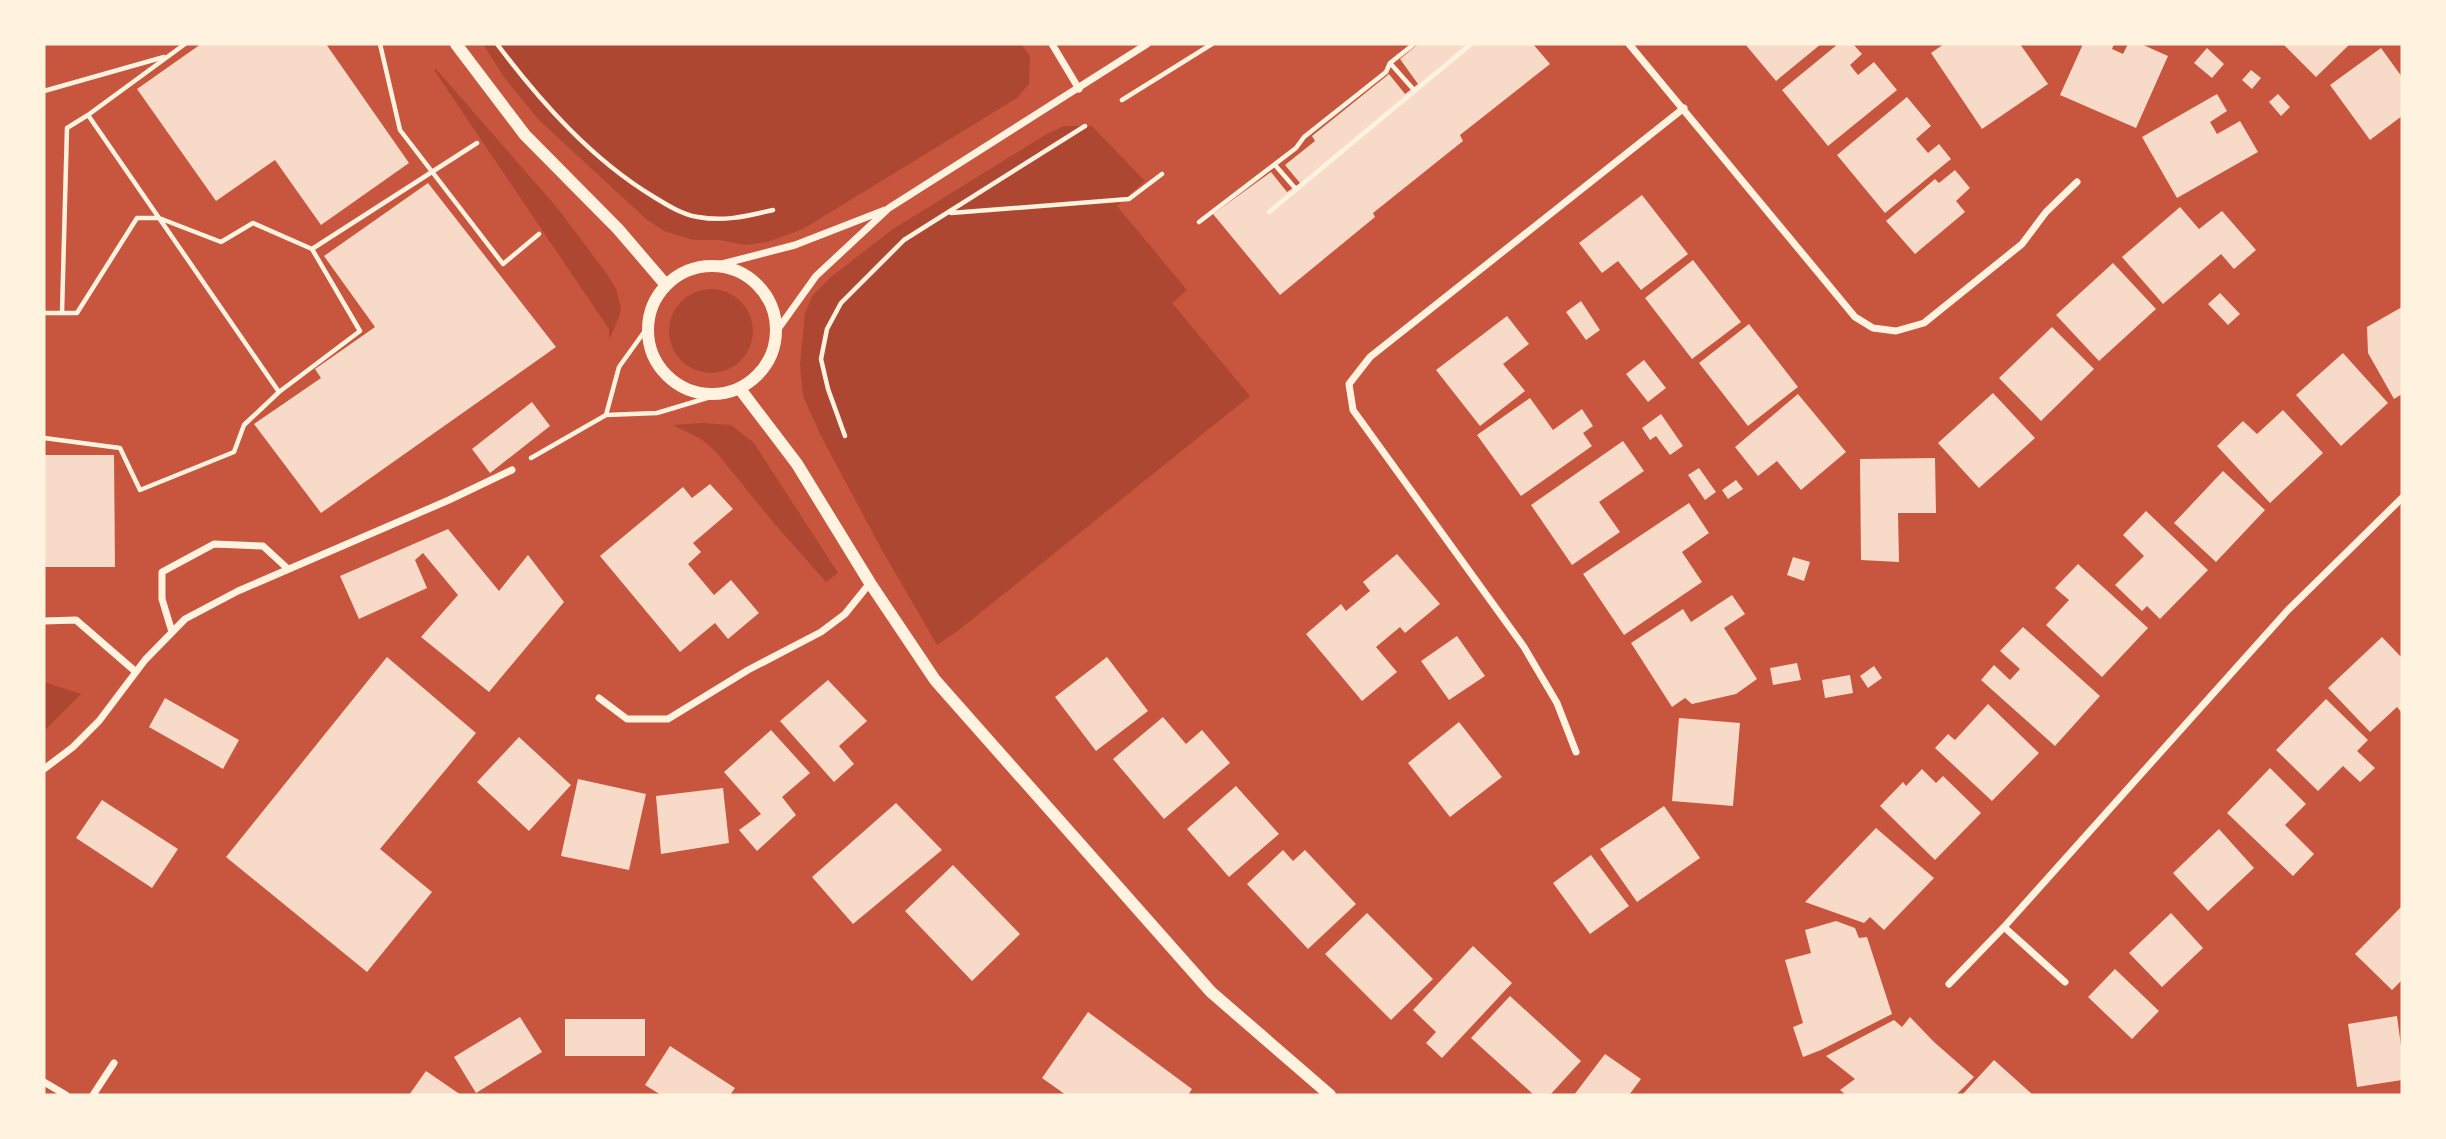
<svg xmlns="http://www.w3.org/2000/svg" width="2446" height="1139" font-family="'Source Serif 4',serif">
	<style>
		.green { fill: #ae4732 }
		.building { fill: #f7dbc8 }
		.lines { fill: none; stroke-linecap: round; stroke-linejoin: round }
		.path { stroke: #fff3e0; stroke-width: 4.5 }
		.minor { stroke: #fff3e0; stroke-width: 7 }
		.tertiary { stroke: #fff3e0; stroke-width: 12 }
	</style>
	<rect width="100%" height="100%" fill="#c8553d"/>
	<path class="green" d="M483 44H1021L1030 56 1029 84 1017 98 803 229 767 242 745 245 720 240H693L664 231 646 219 539 120 504 77Z
		M436 69 559 210 607 274 616 289 621 308 619 317 609 340V329L434 70Z
		M1064 126H1092L1145 181 1117 206 1187 290 1172 303 1250 396 959 630 937 645 882 550 822 438 803 396 800 365 805 313 813 295 831 277 893 229 1045 135Z
		M669 331a42 42 0 1 1 84 0a42 42 0 1 1-84 0Z
		M702 423 731 425 754 443 838 573 826 582 773 522 716 452 701 439 673 425Z
		M44 682 81 694 44 731Z"/>
	<path class="building" d="M201 44H326L409 163 321 225 275 160 216 201 137 89Z
		M1418 44H1533L1550 64 1460 135 1463 141 1373 213 1375 217 1280 295 1213 214 1271 172 1287 192 1300 183 1285 165 1315 141 1312 136 1389 74 1405 94 1418 84 1400 59Z
		M1745 44H1821L1776 81Z
		M1838 44H1853L1862 54 1850 65 1858 75 1874 62 1897 90 1828 146 1782 90Z
		M1944 44H2020L2048 84 1982 129 1931 53Z
		M2083 44H2114L2112 49 2123 54 2128 44H2141L2168 56 2136 128 2060 95Z
		M2283 44H2350L2316 77Z
		M2207 48 2224 64 2212 78 2194 63Z
		M2381 48 2402 77V116L2370 140 2330 85Z
		M2251 70 2261 78 2252 89 2242 80Z
		M2217 94 2227 111 2210 122 2217 134 2240 121 2258 152 2177 198 2142 137Z
		M2278 94 2290 107 2281 116 2269 102Z
		M1907 97 1931 126 1916 139 1928 153 1939 144 1951 159 1885 213 1837 155Z
		M1955 170 1970 188 1956 201 1965 212 1915 254 1886 221 1935 179 1939 183Z
		M428 183 556 347 321 513 254 424 321 378 315 369 375 327 324 256Z
		M1642 195 1688 254 1641 290 1618 261 1602 273 1579 243Z
		M2180 207 2199 229 2222 211 2256 250 2234 269 2221 254 2163 304 2122 257Z
		M1693 260 1741 322 1692 359 1645 298Z
		M2113 263 2156 309 2099 361 2056 315Z
		M2220 293 2240 314 2228 325 2208 304Z
		M1581 301 1600 330 1586 340 1566 312Z
		M2402 307V394L2394 399 2368 353 2367 327Z
		M1507 316 1529 344 1503 364 1525 391 1480 426 1436 370Z
		M1749 324 1798 387 1748 426 1699 363Z
		M2052 327 2094 369 2041 421 1999 378Z
		M2343 353 2388 403 2341 446 2296 395Z
		M1644 360 1666 388 1648 402 1626 374Z
		M1993 393 2035 438 1979 488 1938 443Z
		M1798 394 1846 452 1801 490 1777 461 1758 476 1735 447Z
		M1530 398 1553 430 1582 409 1593 426 1583 433 1592 446 1521 496 1477 435Z
		M532 402 550 426 490 473 472 449Z
		M2283 410 2323 453 2270 503 2217 446 2243 421 2257 434Z
		M1661 414 1683 446 1670 455 1656 436 1650 440 1642 428Z
		M1623 441 1644 471 1599 502 1620 532 1572 565 1531 505Z
		M44 455H114L115 567H44Z
		M1935 458 1936 513H1898L1899 562 1861 560 1860 459Z
		M1699 468 1716 492 1705 500 1688 475Z
		M2223 471 2265 510 2216 562 2174 523Z
		M1736 480 1743 489 1728 499 1722 490Z
		M710 484 733 509 693 543 701 552 688 564 714 595 731 580 759 613 728 639 715 623 680 652 600 556 683 487 692 498Z
		M1689 503 1709 533 1682 552 1702 582 1624 635 1583 574Z
		M2146 511 2208 570 2160 619 2147 606 2142 611 2115 585 2144 556 2123 535Z
		M448 529 499 591 528 555 564 602 489 692 421 637 458 595 423 553 415 560 427 588 359 619 340 576Z
		M1397 554 1440 604 1405 633 1400 627 1376 647 1397 672 1362 701 1306 634 1341 604 1346 611 1370 591 1363 582Z
		M1793 557 1810 562 1804 581 1787 575Z
		M2078 564 2148 628 2102 677 2046 625 2069 600 2055 588Z
		M1732 595 1745 614 1724 628 1757 679 1736 694 1692 704 1685 698 1672 707 1631 643 1683 609 1691 622Z
		M2023 627 2100 696 2055 746 1981 680 1994 665 2010 680 2020 669 2000 651Z
		M1457 636 1485 676 1449 700 1421 661Z
		M2382 637 2402 658V713L2397 707 2370 732 2328 688Z
		M387 657 476 733 380 849 432 892 367 972 226 857Z
		M1107 657 1148 711 1096 751 1055 697Z
		M1797 663 1801 680 1773 685 1770 668Z
		M1874 666 1882 678 1868 688 1860 676Z
		M1850 675 1853 693 1825 698 1822 680Z
		M828 680 867 721 839 746 854 764 834 782 780 721Z
		M165 698 239 740 223 769 149 727Z
		M2326 699 2368 740 2357 751 2375 768 2360 782 2343 766 2318 791 2276 750Z
		M1988 704 2039 753 1992 801 1935 748 1948 734 1955 740Z
		M1163 717 1186 744 1202 730 1230 763 1164 819 1113 759Z
		M1679 718 1740 723 1733 806 1672 801Z
		M1459 722 1502 777 1450 817 1408 763Z
		M771 730 810 773 782 797 796 815 757 851 739 830 761 814 724 772Z
		M519 737 571 785 529 831 477 782Z
		M2270 768 2306 804 2285 825 2314 854 2293 876 2227 813Z
		M1922 769 1936 783 1943 776 1981 813 1935 860 1880 806 1903 782 1906 786Z
		M578 779 646 794 629 870 561 856Z
		M1236 786 1279 834 1229 877 1187 829Z
		M723 788 729 843 661 854 656 796Z
		M102 800 178 849 152 888 76 838Z
		M896 803 942 850 853 924 812 877Z
		M1664 806 1700 858 1637 902 1600 849Z
		M1876 828 1934 878 1884 930 1870 917 1864 923 1805 902Z
		M2219 829 2254 868 2208 911 2173 873Z
		M1283 850 1293 861 1305 850 1356 904 1308 949 1247 884Z
		M1591 855 1629 906 1590 934 1553 883Z
		M953 865 1020 934 972 981 905 911Z
		M2402 906V980L2392 990 2355 954Z
		M1367 913 1433 979 1391 1020 1325 954Z
		M2171 913 2203 948 2162 987 2129 953Z
		M1836 921 1855 928 1859 938 1867 937 1892 1014 1821 1050 1803 1057 1793 1027 1803 1023 1785 960 1811 953 1805 930Z
		M1473 946 1512 983 1442 1058 1426 1043 1436 1032 1413 1010Z
		M2115 969 2159 1011 2132 1039 2088 997Z
		M1510 996 1581 1061 1550 1095H1534L1471 1038Z
		M1088 1012 1192 1089 1188 1095H1066L1042 1078Z
		M2397 1016 2402 1054V1080L2357 1087 2348 1024Z
		M520 1017 542 1052 476 1093 454 1057Z
		M1910 1017 1934 1042 1974 1077 1956 1095H1846L1840 1090 1855 1079 1826 1056 1894 1020 1902 1027Z
		M565 1019H645V1056H565Z
		M670 1046 735 1088 730 1095H661L645 1085Z
		M1605 1054 1641 1079 1629 1095H1574Z
		M1994 1060 2033 1095H1962Z
		M426 1071 461 1095H409Z"/>
	<g class="lines">
		<path class="path" d="M185 44 88 115 279 392
			M380 44 400 130 503 264 539 234
			M497 44C541 102 591 159 654 197 667 205 683 215 698 217 724 222 747 216 773 210
			M1390 63 1414 90
			M44 91 164 57
			M1122 100 1212 44
			M1275 165 1295 188
			M1269 212 1471 44
			M951 213 1129 199 1162 174
			M1199 222 1296 148 1304 137 1386 72 1390 63 1414 44
			M44 313H77L137 218H159L221 242 253 223 312 249 477 143
			M62 313 67 128 88 115
			M606 415 657 413 717 395
			M606 415 619 367 647 328
			M845 436 828 389 821 359 827 329 841 303 904 240 1085 126
			M44 438 120 448 140 490 234 452 244 425 279 392 360 331 312 249
			M531 458 606 415"/>
		<path class="minor" d="M1052 44 1079 89
			M1629 44 1855 317 1873 328 1896 331 1924 323 2022 244 2046 212 2077 182
			M718 265 795 245 885 210
			M778 329 816 276 889 208 1147 44
			M44 621 76 620 136 672
			M172 632 162 599V572L214 544 263 546 288 569
			M599 698 627 719H668L748 670 821 632 845 614 870 583
			M1576 752 1557 703 1524 647 1353 410 1349 384 1370 357 1684 108
			M44 769 73 747 99 721 145 660 185 619 238 591 449 500 512 470
			M2004 927 2065 982
			M1949 984 2004 927 2287 611 2402 498
			M44 1082 66 1095
			M93 1095 114 1063"/>
		<path class="tertiary" d="M456 44 525 135 618 229 666 285
			M648 330a64 64 0 1 1 128 0a64 64 0 1 1-128 0Z
			M740 389 797 464 870 583 935 680 1211 992 1330 1095"/>
	</g>
	<rect width="2446" height="1139" fill="none" stroke="#fff3e0" stroke-width="91"/>
</svg>
